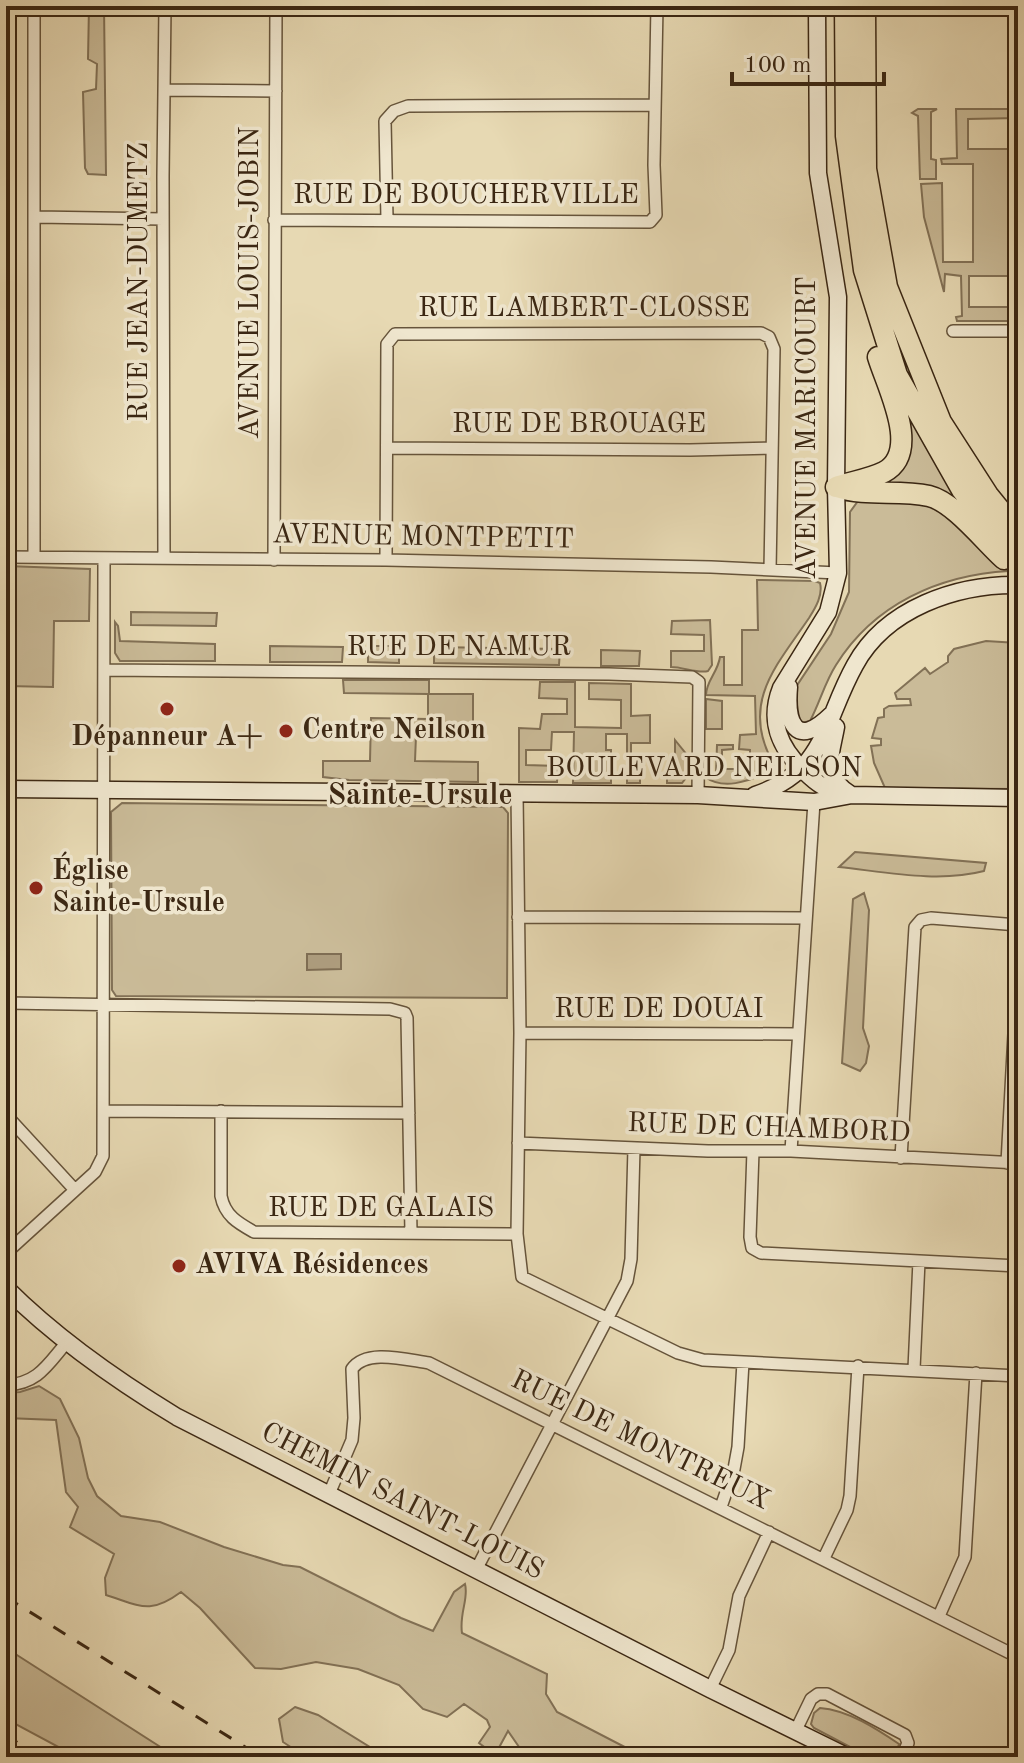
<svg xmlns="http://www.w3.org/2000/svg" width="1024" height="1763" font-family="'Old Standard TT',serif">
	<style>
		.green { fill: #cabb98; stroke: #827156; stroke-width: 2 }
		.water { fill: #ad9c7d; stroke: #7f6d53; stroke-width: 2 }
		.lines { fill: none; stroke-linecap: round; stroke-linejoin: round }
		.street-casing { stroke: #66543b; stroke-width: 14 }
		.secondary-casing { stroke: #3b2713; stroke-width: 19 }
		.highway-casing { stroke: #3b2713; stroke-width: 23 }
		.street { stroke: #efe6ce; stroke-width: 11 }
		.secondary { stroke: #efe6ce; stroke-width: 16 }
		.highway { stroke: #e7d9b3; stroke-width: 20 }
		.rail { stroke: #3b2713; stroke-width: 3; stroke-dasharray: 14 14; stroke-linecap: butt }
		.poi-dot { fill: #8f2418; stroke: #efe6ce; stroke-width: 3 }
		.labels { text-anchor: middle; dominant-baseline: central; stroke-width: 7; stroke-linejoin: round; paint-order: stroke }
		.street-label { font-size: 28px; fill: #3b2713; stroke: #efe6ce }
		.poi-label { font-size: 28px; font-weight: bold; fill: #3b2713; stroke: #efe6ce; text-anchor: start }
		.neighbourhood-label { font-size: 30px; font-weight: bold; fill: #3b2713; stroke: #efe6ce }
	</style>
	<rect width="100%" height="100%" fill="#e7d9b3"/>
	<filter id="stains"><feTurbulence type="fractalNoise" baseFrequency=".0025" numOctaves="4"/><feColorMatrix values="0 0 0 0 .2 0 0 0 0 .09 0 0 0 0 .02 0 0 0 .5 -.17"/></filter>
	<radialGradient id="worn" r=".72"><stop offset=".6" stop-color="#630" stop-opacity="0"/><stop offset="1" stop-color="#630" stop-opacity=".3"/></radialGradient>
	<path class="green" d="M89 6H104L106 175 88 174 85 168 83 92 96 89 97 64 88 59Z
		M918 109H937L931 112V159L936 160V179H920L918 116 912 113Z
		M956 109H1018V118L968 119V149H1018V276H969V307H1018V321H957L956 317 962 316 961 276 945 274 944 292 924 217 921 184 942 183 943 262H973V164H942L941 159 957 158Z
		M887 370 963 504 957 508 875 484 899 469Z
		M917 498 951 513 1009 571C939 575 874 604 836 665 825 682 820 702 810 721L801 723 791 706 794 690 831 634 849 592 850 512 858 501Z
		M6 566 90 569 89 621H54L53 687 7 686 6 727Z
		M757 580 815 581 820 583C823 595 816 607 809 618 778 664 741 701 771 759L765 763 769 772C747 782 723 790 705 777L716 774 717 745H733V749L722 750V769H750V750L739 749 740 735 756 734 755 696 706 695C706 681 718 672 720 657H724V685H742V630H758Z
		M131 612 217 613 216 626 131 625Z
		M710 620 712 665 708 671C699 674 683 667 671 667V651H704V635L671 634 672 621Z
		M115 622 118 626 120 641 215 644V661H120L115 653Z
		M986 641 1018 643 1014 646 1010 771 1017 772 1016 789 885 788 874 763 871 746 881 745V739L872 738 878 718 884 717V709L889 706 911 705 910 699H897L895 693 925 668 930 674 948 662V656L954 649Z
		M270 646 343 647 342 662H270Z
		M368 646H399V663L368 662Z
		M434 647 560 649 559 665 434 663Z
		M601 650 640 651 639 666H601Z
		M343 680H429V694H473V737L416 736 415 761 478 762V782L349 780 323 777V761H370L371 718 428 719V694L344 693Z
		M540 682H575V727L621 728V700L589 699V683L631 684V716L650 715V743H631V776H640V783H627V734H606V750H611V783H573L574 732H552L551 750H526V765L558 766 557 782H519V728L540 729 542 714H567V699L539 698Z
		M706 699 722 701V729H706Z
		M675 740 687 755 689 774 682 783H667V776L675 775Z
		M122 803 503 807 508 813 507 998 116 996 112 990 111 812Z
		M855 852 986 863 984 871C938 883 886 872 839 867Z
		M864 893 869 910 863 1028 869 1046 866 1063 860 1071 842 1063 853 899Z
		M39 1386 60 1399 79 1438 88 1478 97 1496 121 1516 160 1522 224 1547 283 1565 300 1567 401 1618 433 1631 454 1592 465 1584C469 1599 459 1613 462 1633L547 1674 546 1694 557 1712 644 1757H526L508 1731 495 1755 479 1743 490 1727 487 1720 464 1704 447 1717 423 1709 399 1685 358 1669 316 1662 281 1669 255 1668 200 1608 181 1592C150 1615 141 1606 106 1595L105 1578 114 1554 70 1527 78 1507 66 1492 56 1420 6 1418V1393L20 1392Z
		M6 1648 176 1757H77L6 1719Z
		M295 1707 318 1715 386 1757H306L283 1742 279 1719Z
		M820 1708C848 1710 877 1729 899 1744L895 1757H869L814 1728 811 1724 814 1713Z"/>
	<path class="water" d="M307 954H341V969L307 970Z"/>
	<g class="lines">
		<defs>
			<path id="street" d="M165 90 276 91
				M36 217 163 219
				M387 219 385 121 394 111 408 106 654 105
				M274 220 650 222 656 215 654 165 657 6
				M953 331H1018
				M387 448 690 450 770 448
				M6 557 386 560 711 567 838 573
				M34 557V6
				M164 558 163 176 165 6
				M274 560 276 6
				M386 560 387 344 395 334 761 333 769 337 774 349 770 570
				M104 670 609 674 692 677 699 682 698 795
				M517 794 520 1033 517 1234 522 1277 678 1353 703 1360 1018 1376
				M518 917 805 918
				M6 1003 390 1009 405 1013 407 1018 411 1233
				M520 1033 797 1034
				M105 1111 409 1113
				M221 1111V1196C225 1216 238 1223 254 1232L517 1234
				M6 1115 75 1190
				M518 1143 708 1151H791L1018 1163
				M753 1151 750 1237 752 1248 761 1253 1018 1266
				M791 1151 814 802
				M901 1158 915 927 921 920 931 918 1018 925
				M1007 1163 1018 960
				M6 1253 95 1172 103 1156 104 558
				M914 1369 919 1261
				M6 1385C38 1384 48 1364 67 1342
				M329 1494 352 1440 354 1418 352 1369C366 1348 407 1360 429 1363L1018 1657
				M721 1507 734 1469 738 1447 743 1362
				M824 1558 847 1510 850 1496 858 1366
				M477 1568 627 1281 631 1259 634 1148
				M939 1616 965 1557 976 1373
				M710 1689 729 1650 739 1596 769 1532
				M795 1732 811 1699 818 1694H827L905 1735 908 1743 902 1757"/>
			<path id="secondary" d="M817 6 818 173 838 297 836 487 838 573 828 612 781 688C768 721 779 747 804 771 817 784 828 792 847 794
				M789 687C786 722 795 750 831 715
				M836 727C831 756 820 775 850 794
				M6 789 698 795 814 802 852 795 1018 798
				M755 795C827 771 823 722 855 665 886 608 957 584 1018 585
				M6 1288C57 1339 116 1380 177 1417L710 1689 848 1757"/>
			<path id="highway" d="M845 6 846 136 864 270 897 375 962 490 1018 560
				M865 6 866 169 887 287 941 422 988 495 1018 532
				M836 487C851 482 870 479 884 472 922 452 887 387 878 357
				M837 487C867 497 898 489 929 496 954 502 984 541 1004 559"/>
		</defs>
		<use href="#street" class="street-casing"/>
		<use href="#secondary" class="secondary-casing"/>
		<use href="#highway" class="highway-casing"/>
		<use href="#street" class="street"/>
		<use href="#secondary" class="secondary"/>
		<use href="#highway" class="highway"/>
		<path class="rail" d="M6 1597 261 1757
			M6 1734 36 1757"/>
	</g>
	<g class="poi-dot">
		<circle cx="167" cy="709" r="8"/>
		<circle cx="286" cy="731" r="8"/>
		<circle cx="36" cy="888" r="8"/>
		<circle cx="179" cy="1266" r="8"/>
	</g>
	<g class="labels">
		<g class="street-label">
			<text x="466" y="196">RUE DE BOUCHERVILLE</text>
			<text transform="translate(140 282) rotate(-90)">RUE JEAN-DUMETZ</text>
			<text transform="translate(251 283) rotate(-90)">AVENUE LOUIS-JOBIN</text>
			<text x="584" y="309">RUE LAMBERT-CLOSSE</text>
			<text x="579" y="425">RUE DE BROUAGE</text>
			<text transform="translate(808 428) rotate(-90)">AVENUE MARICOURT</text>
			<text transform="translate(423 538) rotate(1)">AVENUE MONTPETIT</text>
			<text x="459" y="648">RUE DE NAMUR</text>
			<text x="704" y="769">BOULEVARD NEILSON</text>
			<text x="659" y="1010">RUE DE DOUAI</text>
			<text transform="translate(769 1129) rotate(2)">RUE DE CHAMBORD</text>
			<text x="381" y="1209">RUE DE GALAIS</text>
			<text transform="translate(640 1441) rotate(26)">RUE DE MONTREUX</text>
			<text transform="translate(402 1502) rotate(27)">CHEMIN SAINT-LOUIS</text>
		</g>
		<g class="poi-label">
			<text x="302" y="731">Centre Neilson</text>
			<text x="167" y="738" text-anchor="middle">Dépanneur A+</text>
			<text x="52" y="872">Église<tspan x="52" dy="32">Sainte-Ursule</tspan></text>
			<text x="195" y="1266">AVIVA Résidences</text>
		</g>
		<g class="neighbourhood-label">
			<text x="420" y="796">Sainte-Ursule</text>
		</g>
	</g>
	<rect width="1024" height="1763" fill="none" stroke="#e7d9b3" stroke-width="32"/>
	<rect x="8" y="8" width="1008" height="1747" fill="none" stroke="#3b2713" stroke-width="4"/>
	<rect x="16" y="16" width="992" height="1731" fill="none" stroke="#3b2713" stroke-width="2"/>
	<path d="M732 72v12h152v-12" fill="none" stroke="#3b2713" stroke-width="4"/>
	<text x="744" y="72" font-size="24" fill="#3b2713" stroke="#efe6ce" stroke-width="6" paint-order="stroke">100 m</text>
	<rect width="100%" height="100%" filter="url(#stains)"/>
	<rect width="100%" height="100%" fill="url(#worn)"/>
</svg>
